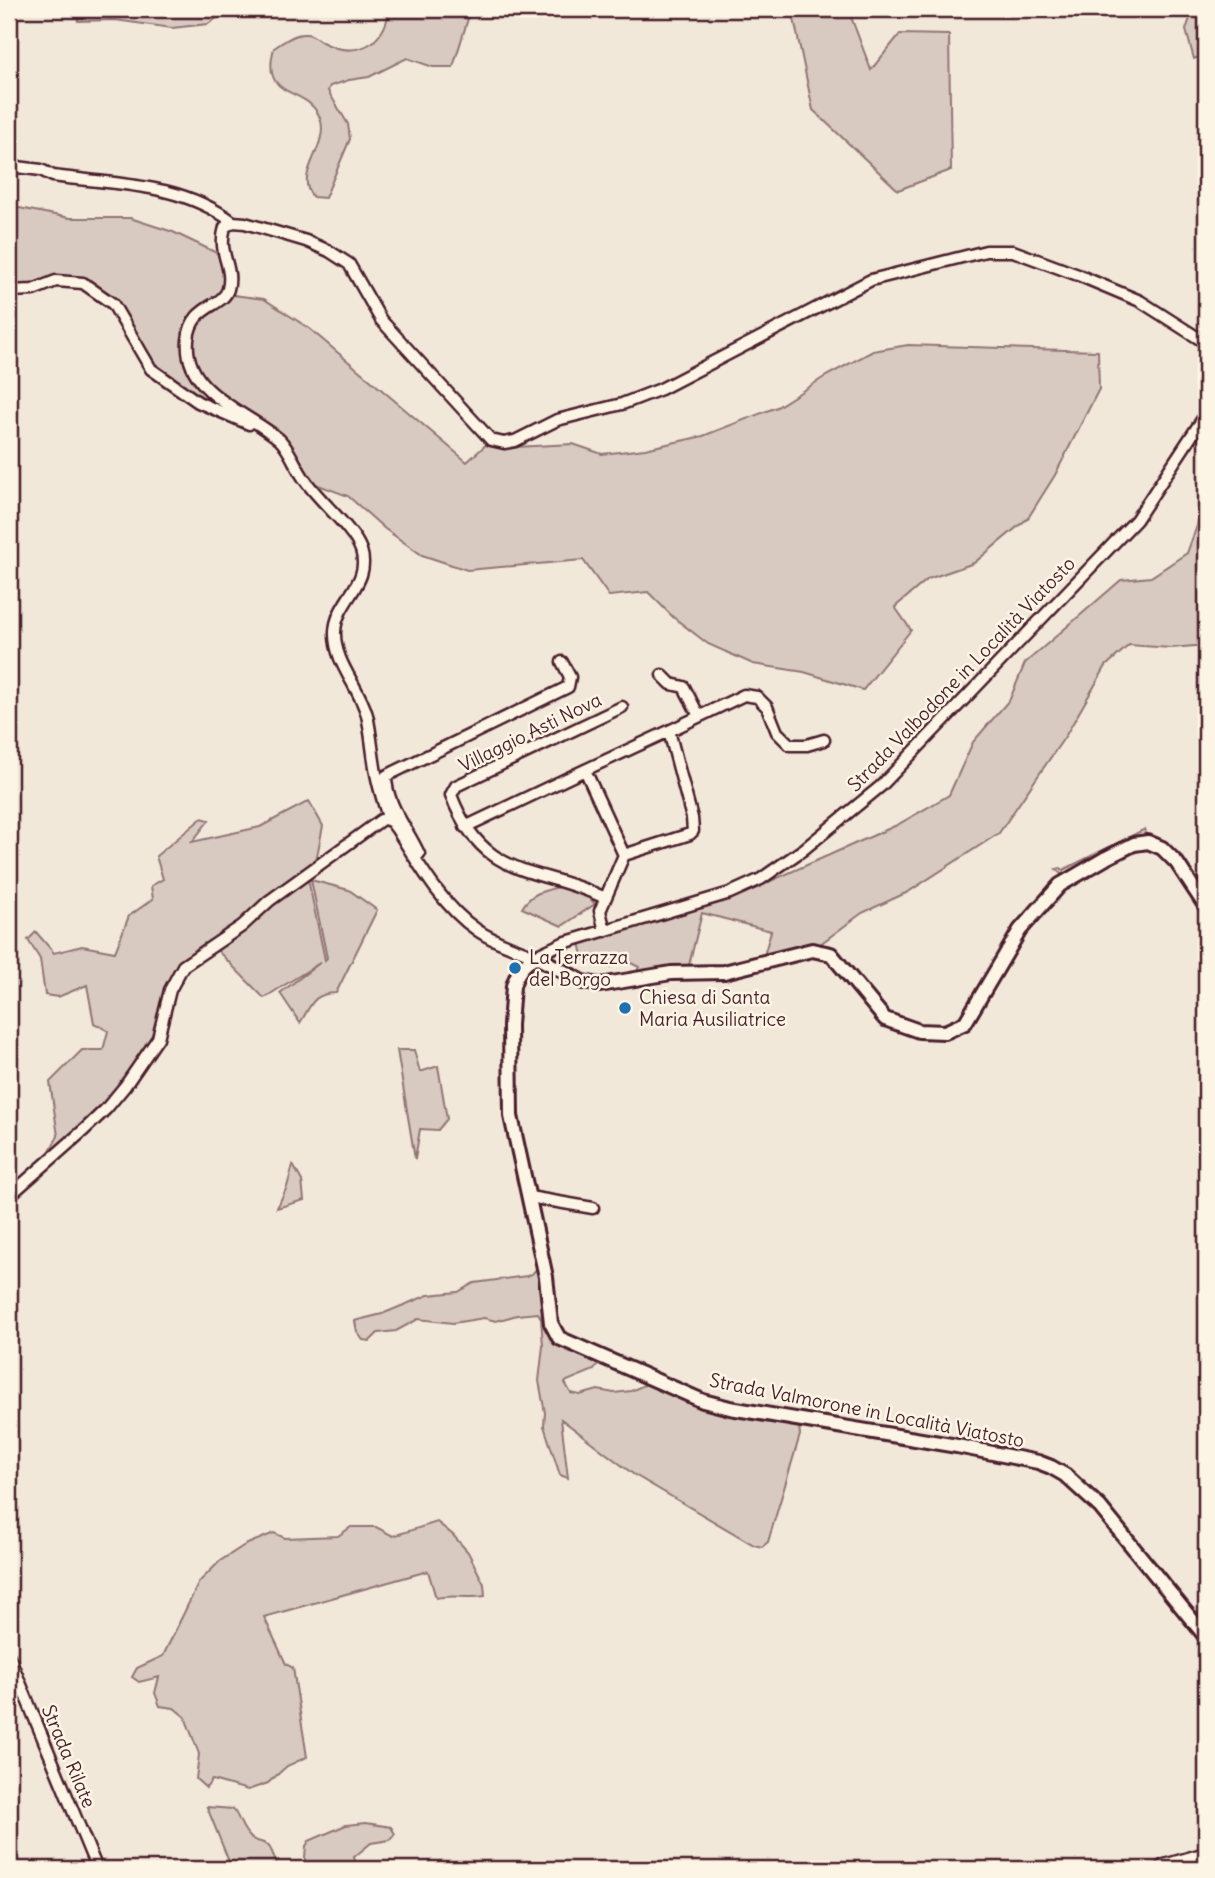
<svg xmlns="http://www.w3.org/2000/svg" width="1215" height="1878" font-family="Delius,sans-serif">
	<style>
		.green { fill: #d8cac0; stroke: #917476; stroke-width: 2 }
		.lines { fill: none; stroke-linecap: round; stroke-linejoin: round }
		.minor-casing { stroke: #4a1f2b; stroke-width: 15 }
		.tertiary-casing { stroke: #4a1f2b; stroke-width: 18 }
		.motorway-casing { stroke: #4a1f2b; stroke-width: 23 }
		.minor { stroke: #fcf5e5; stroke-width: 10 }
		.tertiary { stroke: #fcf5e5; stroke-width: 12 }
		.motorway { stroke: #fcf5e5; stroke-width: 18 }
		.poi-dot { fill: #1f6fb2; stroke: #fcf5e5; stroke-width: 2.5 }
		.labels { text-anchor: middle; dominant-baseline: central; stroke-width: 5; stroke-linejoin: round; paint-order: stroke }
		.street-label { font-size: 19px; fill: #4a1f2b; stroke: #fcf5e5 }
		.poi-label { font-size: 19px; fill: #4a1f2b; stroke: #fcf5e5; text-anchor: start }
	</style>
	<rect width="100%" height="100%" fill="#f1e8da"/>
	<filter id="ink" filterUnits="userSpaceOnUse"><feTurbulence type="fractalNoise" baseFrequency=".0143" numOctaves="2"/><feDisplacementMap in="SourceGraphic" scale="14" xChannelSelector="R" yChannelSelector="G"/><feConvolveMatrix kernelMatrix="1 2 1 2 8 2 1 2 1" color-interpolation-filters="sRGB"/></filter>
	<g filter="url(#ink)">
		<path class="green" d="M76 9H230L208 24 172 28 115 20 78 21Z
			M389 9H471L453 67H433L407 58 369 77 349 80 330 86 328 91 348 124 350 139 325 198 313 197C293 175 328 148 321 121 310 83 259 104 274 48 282 43 293 34 303 34 312 33 315 38 322 42 339 51 357 53 373 42 383 33 388 22 389 9Z
			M792 9H848L871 70 900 34 949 35 951 170 898 190 813 110Z
			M1187 9H1206V54L1194 59 1186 30 1190 18Z
			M9 206 70 218H130L173 232 223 256 226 294 264 299 310 329 467 462 491 440 515 447 573 444 602 454 645 449 703 436 777 407 826 376 873 351 908 345 1098 351 1099 389 1055 475 1028 518 974 563 928 579 895 607 911 630 863 690 804 672 753 664 708 644 673 617 648 592 609 596 583 560 467 570 422 555 385 529 348 496 305 480 281 441 264 430 200 402 151 369 113 304 83 283 9 291Z
			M1206 501V645L1171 648 1129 645 1106 666 1066 735 999 833 908 892 862 913 812 950 766 962 765 952 771 931 702 913 687 973 633 978 639 967 617 956 610 967 584 959 580 943 746 892 897 825 949 795 973 742 1010 699 1025 663 1121 580 1151 577 1187 553Z
			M309 801 323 826 315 866 308 879 325 960 327 958 311 880 349 890 377 910 336 993C312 994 312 1004 300 1023L280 993 321 962 264 998 213 946 183 966 163 1024 125 1086 38 1172 58 1136 50 1082 82 1050H103L108 1031 94 1023 87 985 58 997 45 995 40 959 28 940 36 932 54 953 82 946 115 952 129 916 153 899 151 886 163 879 156 856 202 818 209 820 192 842 260 827Z
			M1145 829 1146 839 1065 878 1056 869 1061 868 1063 870Z
			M559 887 585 893 595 904 562 926 522 908C531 893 543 891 559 887Z
			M397 1050H414L420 1072 438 1066 447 1119 438 1130 420 1129 415 1159Z
			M293 1165 302 1181 304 1200 277 1208 287 1187Z
			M540 1265 553 1329 563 1347 601 1361 594 1370 567 1381 565 1383 571 1393 580 1395 598 1390 614 1393 631 1391 655 1380 703 1401 798 1418 800 1435 768 1542 762 1547 754 1545 633 1474 561 1419 568 1478 560 1475 544 1426 545 1413 539 1381 543 1346 541 1318 538 1313 517 1315 496 1321 484 1318 453 1323 418 1319 396 1331 378 1333 370 1341 363 1340 357 1332 355 1321 358 1320 382 1314 428 1295 458 1292 474 1283 527 1276 532 1274Z
			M437 1522 453 1535 468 1552 484 1584 485 1596C468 1599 453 1594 436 1598L428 1571 264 1617 286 1664 293 1668 307 1757 287 1766 268 1783 248 1790 212 1780 206 1788 196 1779 199 1754 185 1717 174 1708 160 1706 155 1693 159 1677 139 1682 132 1677 137 1668 163 1656 199 1582 220 1561 245 1545 274 1533 285 1538 338 1536 351 1527H376L393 1536Z
			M207 1807 233 1809C240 1818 241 1829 251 1838 257 1843 266 1841 270 1848 275 1856 274 1863 280 1869H232Z
			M366 1823 391 1827 395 1834 390 1840 371 1843 354 1857 357 1869H304L306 1846 309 1841 346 1825Z"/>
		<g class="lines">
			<defs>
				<path id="minor" d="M9 166 41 170 53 176C117 185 179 182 233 222
					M9 291 33 290 56 281 83 283 113 304 151 369 198 402 249 424
					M1206 343 1140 301 1078 275 1013 251H986L871 280 661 389 622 404 557 420 515 441 504 443 491 440 381 320 349 264 329 251 306 241 245 223 233 222 225 227C217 254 234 266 228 289 223 308 191 304 188 340 183 393 248 412 280 440 290 450 296 468 305 480 320 502 353 528 361 550 372 584 336 600 335 632 334 663 359 686 367 715 371 733 372 750 375 767 377 783 382 798 387 814 389 820 394 825 398 831 419 865 443 907 477 930 494 942 515 948 535 956L563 943 730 893 761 879 804 849 881 786 1136 520 1206 414
					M662 675 671 684 684 687 699 716
					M669 731 744 695 757 697 767 707 777 732 790 745H807L824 740
					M465 827 585 770
					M419 854C408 829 386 805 386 776L568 687 570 677 562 662
					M605 898C536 865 484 882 451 795L456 786 622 707
					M605 931 600 911 624 855 690 834 693 831 692 818 669 731 585 770 624 855
					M9 1196 84 1130 106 1109 125 1086 158 1038 170 990 183 966 242 926 269 901 381 820 385 819 392 822
					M529 1197 593 1208
					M9 1656 97 1869"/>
				<path id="tertiary" d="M1206 907 1177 863 1162 848 1148 842 1134 844 1106 858 1060 885 1020 930 965 1023 945 1032 919 1031 885 1019 831 954 812 950 724 972 671 973 600 985 583 982 535 956C523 965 517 972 513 986L510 1025 511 1116 546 1277 551 1323 559 1338 703 1401 730 1408 957 1446 1038 1462 1051 1467 1065 1475 1100 1507 1206 1637"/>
				<path id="motorway" d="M1165 1869 1206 1857"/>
			</defs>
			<use href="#minor" class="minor-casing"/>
			<use href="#tertiary" class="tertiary-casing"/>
			<use href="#motorway" class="motorway-casing"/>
			<use href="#minor" class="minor"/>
			<use href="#tertiary" class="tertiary"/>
			<use href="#motorway" class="motorway"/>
		</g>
	</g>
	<g class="poi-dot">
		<circle cx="515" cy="968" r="7"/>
		<circle cx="625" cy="1008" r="7"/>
	</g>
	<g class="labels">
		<g class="street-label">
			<text transform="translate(961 674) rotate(-46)">Strada Valbodone in Località Viatosto</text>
			<text transform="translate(530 732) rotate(-26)">Villaggio Asti Nova</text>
			<text transform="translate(867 1410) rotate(11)">Strada Valmorone in Località Viatosto</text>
			<text transform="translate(69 1756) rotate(67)">Strada Rilate</text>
		</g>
		<g class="poi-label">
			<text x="529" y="957">La Terrazza<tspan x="529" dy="22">del Borgo</tspan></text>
			<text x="639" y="997">Chiesa di Santa<tspan x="639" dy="22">Maria Ausiliatrice</tspan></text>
		</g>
	</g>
	<rect width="1215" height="1878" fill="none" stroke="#fcf5e5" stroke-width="35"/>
	<rect x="18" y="18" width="1180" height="1843" fill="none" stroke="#4a1f2b" stroke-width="2.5" filter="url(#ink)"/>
</svg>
